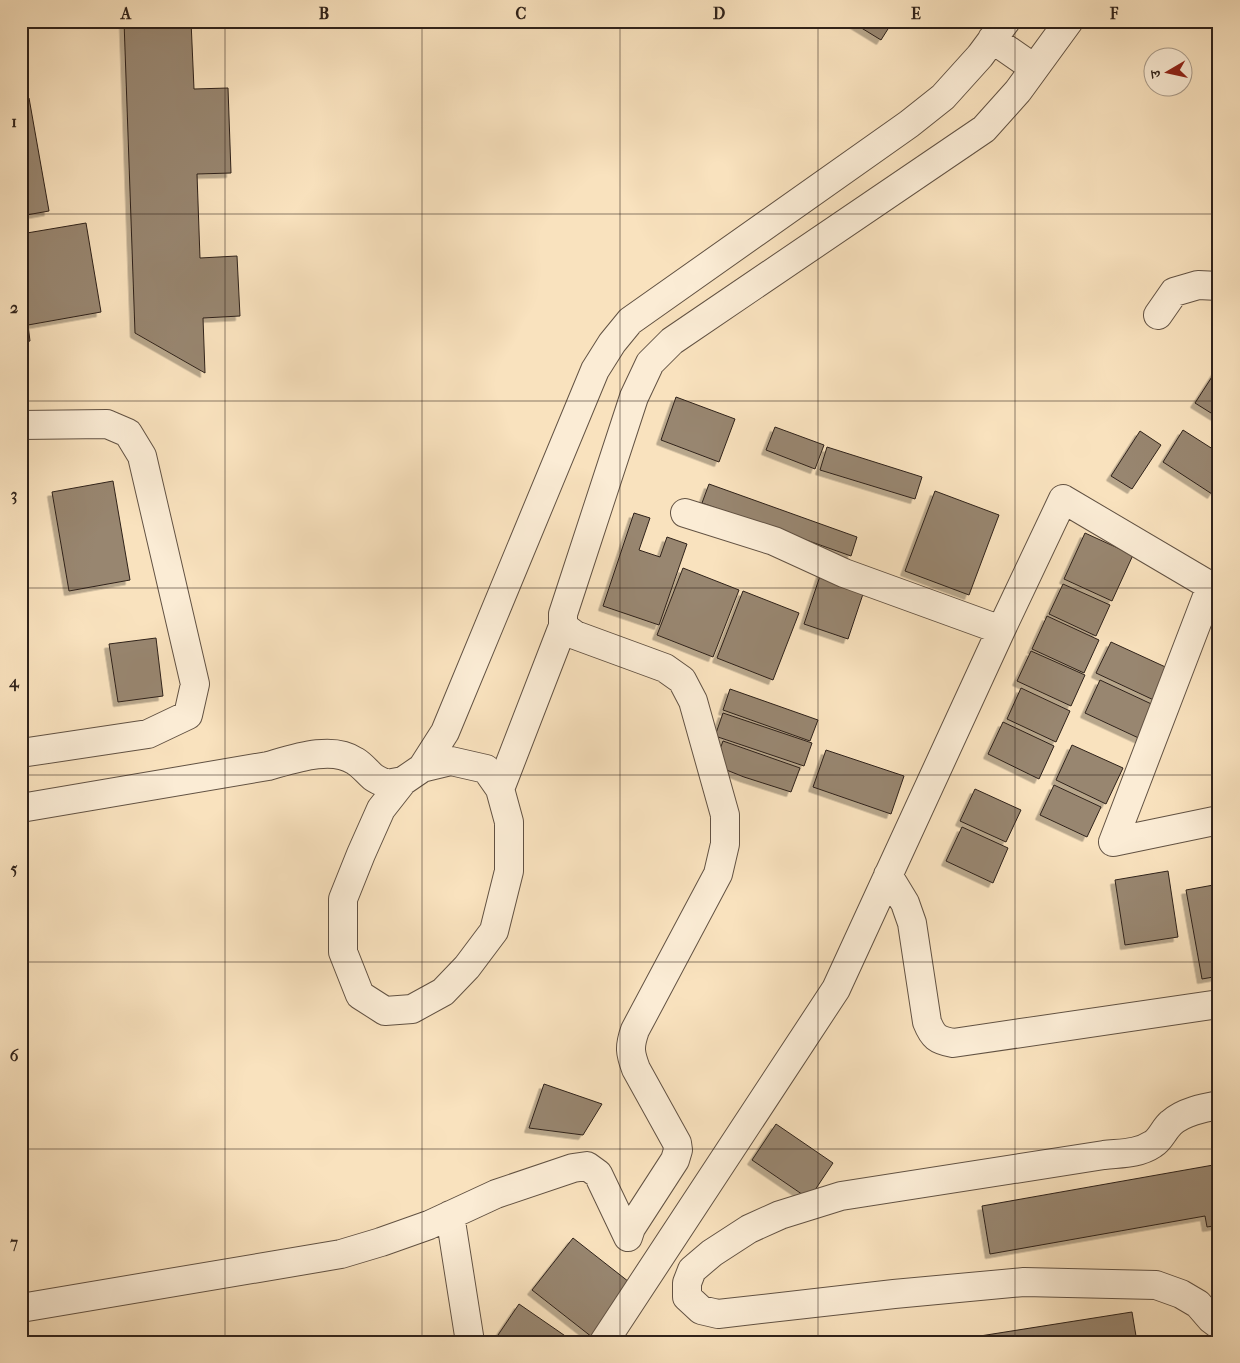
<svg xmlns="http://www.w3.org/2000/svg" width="1240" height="1363" font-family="'IM FELL French Canon','Noto Serif Devanagari',serif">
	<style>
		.building { fill: #98866f; stroke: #2f221a; filter: url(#shadow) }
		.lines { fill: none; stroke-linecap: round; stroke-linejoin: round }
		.minor-casing { stroke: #625243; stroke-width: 30 }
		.minor { stroke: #fbecd5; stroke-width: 28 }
		.grid { fill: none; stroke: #2f221a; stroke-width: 1; stroke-opacity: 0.55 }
		.neatline { fill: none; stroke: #2f221a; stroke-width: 2 }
		.grid-label { font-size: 16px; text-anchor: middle; font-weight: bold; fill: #2f221a }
	</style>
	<defs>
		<filter id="shadow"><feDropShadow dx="-4.5" dy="4.5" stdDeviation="0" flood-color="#0004"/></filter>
	</defs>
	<rect width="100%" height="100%" fill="#f9e2be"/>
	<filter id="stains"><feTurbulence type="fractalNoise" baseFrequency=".004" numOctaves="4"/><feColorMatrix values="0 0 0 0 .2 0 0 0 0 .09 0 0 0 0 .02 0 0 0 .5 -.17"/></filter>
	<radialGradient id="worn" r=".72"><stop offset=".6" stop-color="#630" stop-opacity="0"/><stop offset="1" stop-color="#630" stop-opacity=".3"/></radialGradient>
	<path class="building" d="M124 21H191L194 89 228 88 231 173 197 174 200 258 237 256 240 316 203 318 205 373 135 333Z
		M850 21H893L881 40Z
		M29 98 49 211 21 216V99Z
		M86 223 101 312 28 325 30 341 21 343V234Z
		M1219 366V418L1195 403Z
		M676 397 735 419 719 462 661 440Z
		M775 427 824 445 815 469 766 450Z
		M1183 430 1219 453V483L1212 494 1163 462Z
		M1140 431 1161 445 1132 489 1111 476Z
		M827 447 922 477 915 499 820 470Z
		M113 481 130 580 69 591 52 492Z
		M709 484 857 537 851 556 702 503Z
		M935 491 999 515 969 595 905 571Z
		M634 513 650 518 639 550 660 557 667 537 687 544 659 625 603 606Z
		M1085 533 1133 555 1112 601 1064 579Z
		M683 568 739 590 713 657 657 635Z
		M822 570 866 585 848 639 804 624Z
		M1063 584 1110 605 1096 636 1049 614Z
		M743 591 799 613 773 680 717 658Z
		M1047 616 1099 640 1084 673 1032 649Z
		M156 638 163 696 118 702 109 644Z
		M1111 642 1172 670 1158 702 1096 673Z
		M1031 651 1085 675 1071 706 1017 681Z
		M1100 680 1160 708 1145 741 1085 713Z
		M1021 688 1070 711 1056 742 1007 719Z
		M730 689 818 720 810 741 723 710Z
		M723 713 812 743 804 766 715 736Z
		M1003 722 1054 746 1039 779 988 754Z
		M723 741 800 768 791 792 744 777 714 765Z
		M1072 745 1123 768 1106 804 1056 780Z
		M826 750 904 776 891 814 813 787Z
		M1054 785 1101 807 1087 837 1040 815Z
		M975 789 1021 810 1006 842 960 821Z
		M962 827 1008 848 993 883 946 861Z
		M1168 871 1178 937 1125 945 1115 880Z
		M1219 884V976L1202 979 1186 890Z
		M544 1084 602 1104 583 1135 529 1128Z
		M776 1124 833 1163 809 1199 752 1160Z
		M1219 1164V1225L1207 1227 1205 1216 990 1254 982 1206Z
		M573 1238 638 1289 597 1341 532 1290Z
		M519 1304 574 1342H508L498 1335Z
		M1132 1312 1137 1342H942Z"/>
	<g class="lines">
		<defs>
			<path id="minor" d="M992 39 1034 68
				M1158 315 1174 292 1198 285 1219 286
				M21 425 107 424 128 433 142 456 195 684 188 715 148 734 21 753
				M685 513 774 541 844 573 1001 630
				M563 626 575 635 665 668 682 680 693 701 725 815V844L718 874 635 1030C629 1047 630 1053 636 1069L677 1143 678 1150 675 1160 631 1228 628 1237
				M422 768 451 761 486 769 500 789 509 822V871L494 931 467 967 443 992 412 1009 385 1011 360 995 343 952V899L361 854 381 809 403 781 422 768 445 732 595 370 612 343 630 321 909 124 943 97 980 56 1006 21
				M500 789 563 626V614L634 397 650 363 672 341 984 129 1018 91 1069 21
				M21 808 268 766C293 759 332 745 355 761 362 765 367 772 373 777 377 780 382 782 387 784L403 781
				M1113 842 1211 586
				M1113 842 1219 820
				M888 875 905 903 912 923 927 1022C933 1037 937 1040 953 1043L1219 1004
				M1219 1105C1203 1108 1183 1112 1171 1123 1164 1129 1161 1139 1153 1144 1138 1154 1121 1153 1104 1155L841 1196 780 1215 749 1229 712 1253 692 1270 687 1283V1297L701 1310 718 1314 894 1294 1024 1282 1156 1285 1181 1294 1198 1304 1211 1319 1219 1325
				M450 1215 470 1342
				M21 1308 341 1254 381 1242 429 1225 496 1194 573 1168 587 1166 598 1174 628 1237
				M604 1342 836 989 1001 630 1063 499 1219 591"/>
		</defs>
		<use href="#minor" class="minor-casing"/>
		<use href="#minor" class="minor"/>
	</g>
	<path class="grid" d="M225 21V1342M422 21V1342M620 21V1342M818 21V1342M1015 21V1342M21 214H1219M21 401H1219M21 588H1219M21 775H1219M21 962H1219M21 1149H1219"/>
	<rect width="1240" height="1363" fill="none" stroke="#f9e2be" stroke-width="55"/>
	<g transform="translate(1168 72) rotate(261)"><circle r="24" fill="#fbecd5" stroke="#a99b8a"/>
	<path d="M0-4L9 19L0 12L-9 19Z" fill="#8f2418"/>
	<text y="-8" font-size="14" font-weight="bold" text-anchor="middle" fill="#2f221a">उ</text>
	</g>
	<rect x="28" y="28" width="1184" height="1308" class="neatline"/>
	<g class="grid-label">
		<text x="126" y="19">A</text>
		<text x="324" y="19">B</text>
		<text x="521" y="19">C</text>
		<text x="719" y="19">D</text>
		<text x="916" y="19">E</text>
		<text x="1114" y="19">F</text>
		<text x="14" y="127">1</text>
		<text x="14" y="313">2</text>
		<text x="14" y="500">3</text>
		<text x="14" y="687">4</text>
		<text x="14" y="874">5</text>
		<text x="14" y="1061">6</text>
		<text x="14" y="1248">7</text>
	</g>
	<rect width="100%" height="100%" filter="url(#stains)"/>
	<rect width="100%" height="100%" fill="url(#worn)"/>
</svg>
